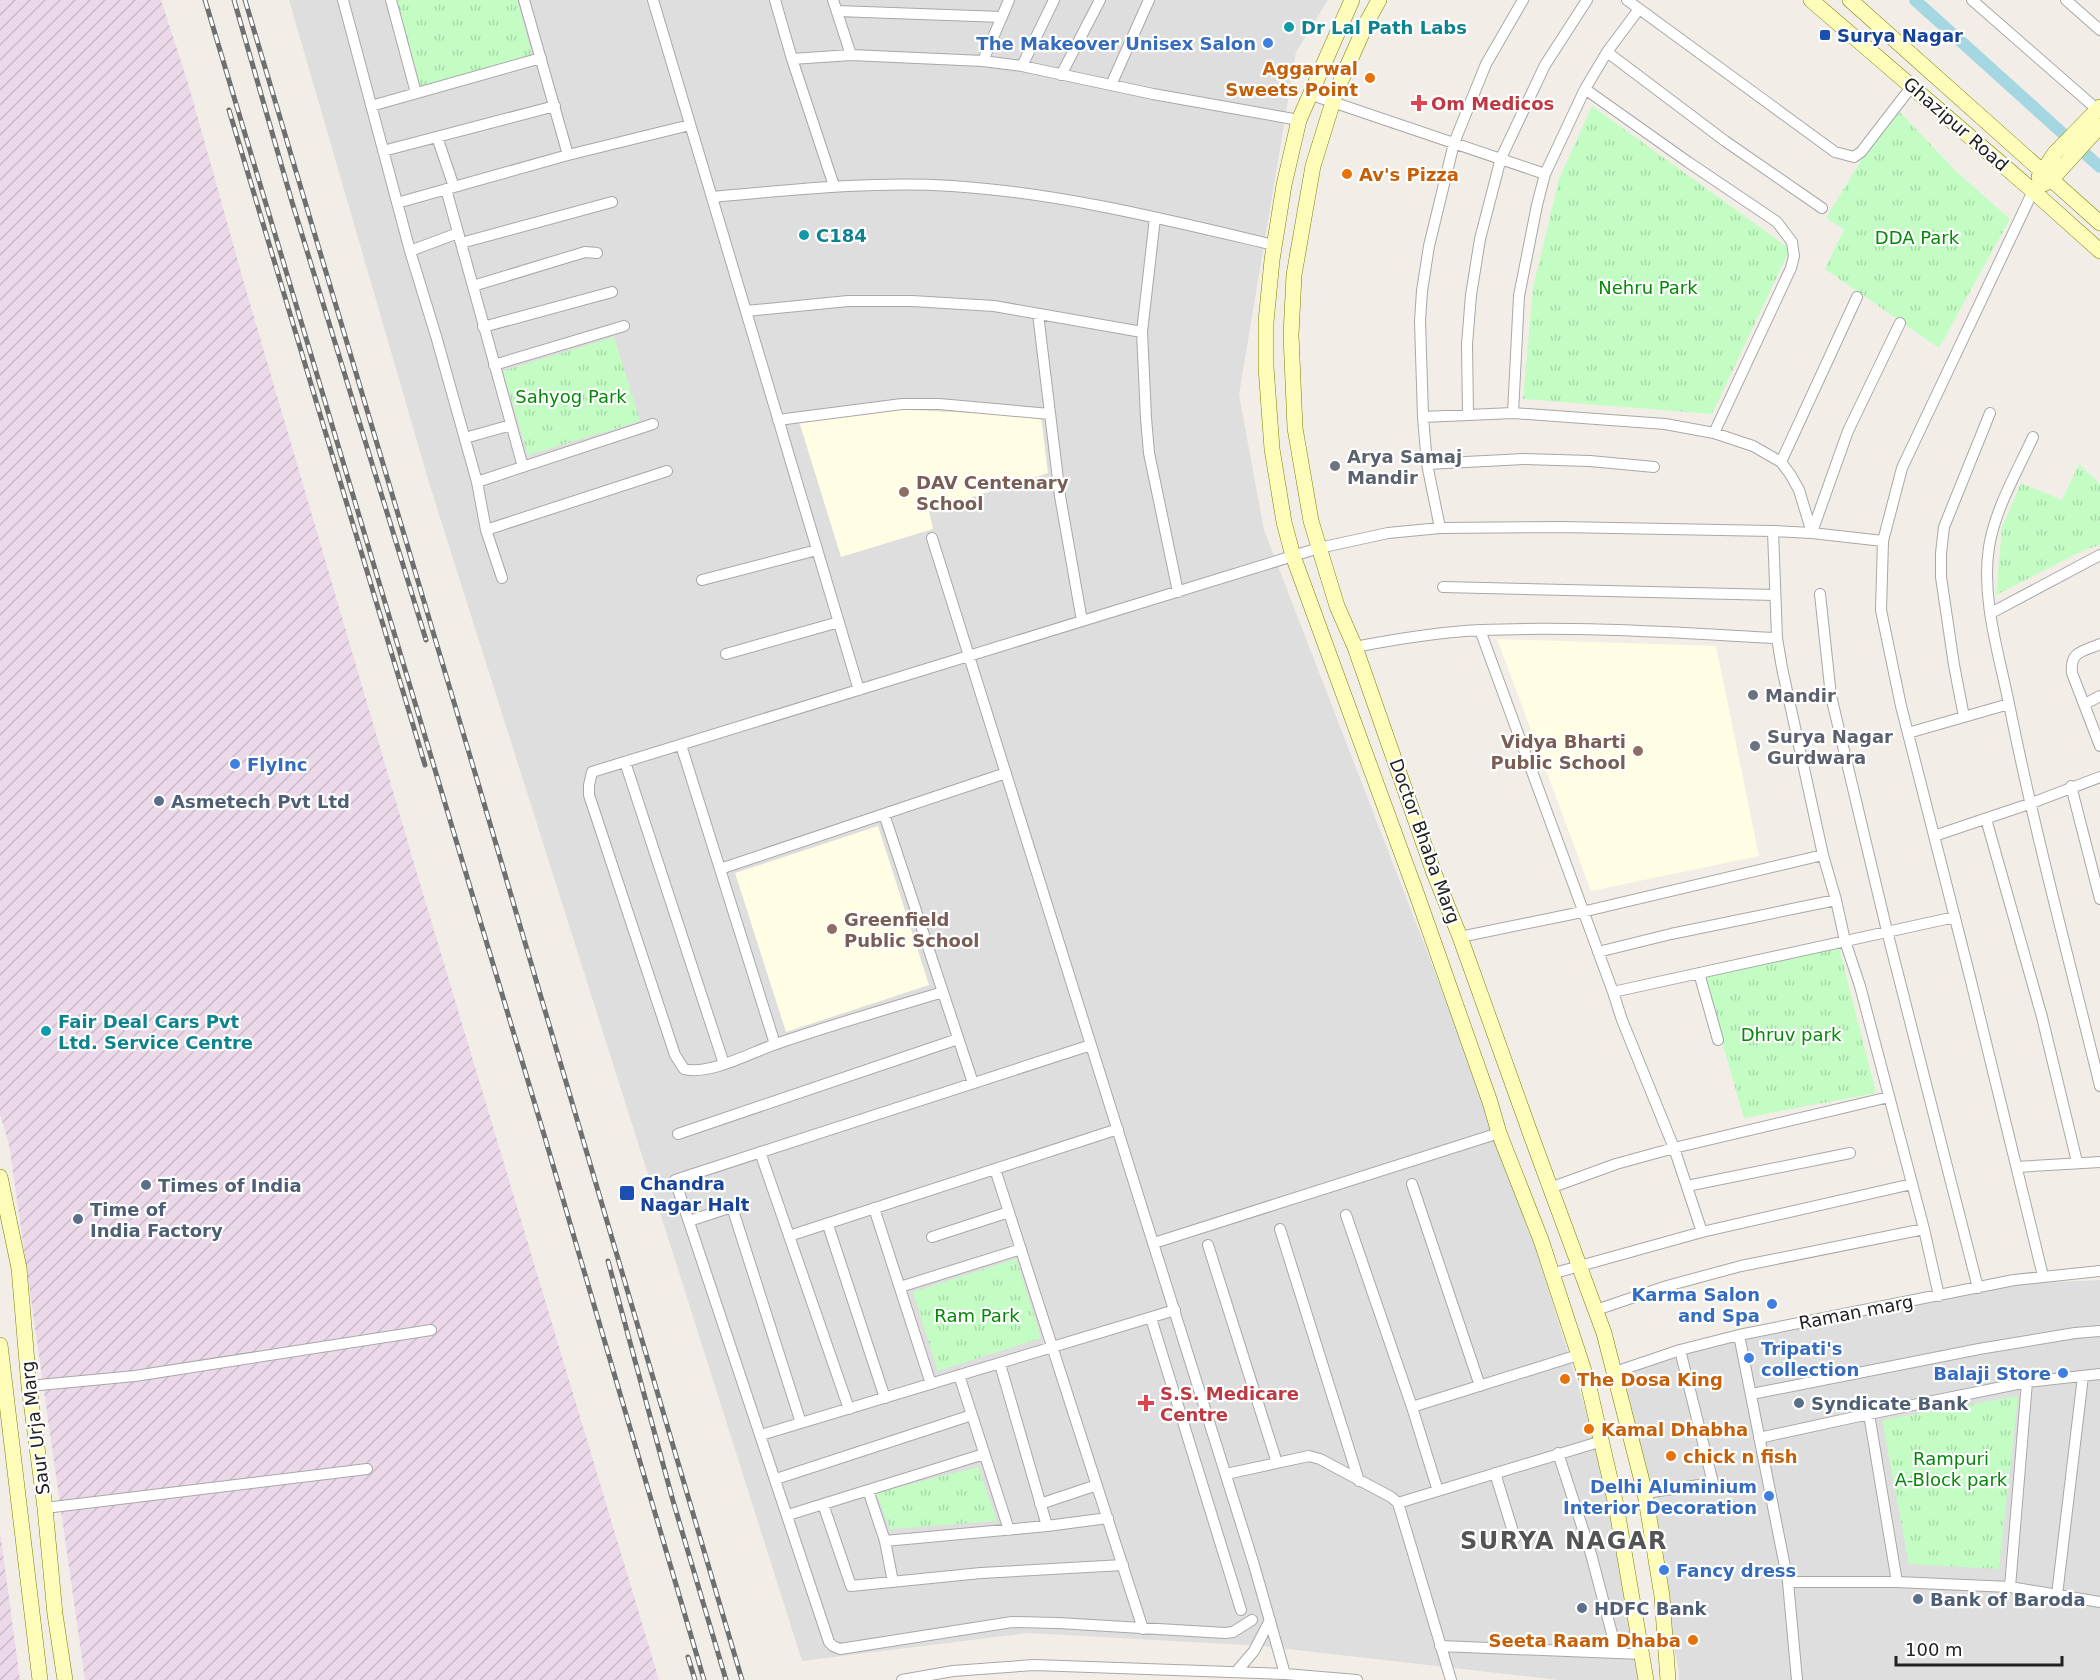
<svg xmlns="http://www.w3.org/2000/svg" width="2100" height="1680" font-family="'DejaVu Sans',sans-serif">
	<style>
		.residential { fill: #dfdede }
		.industrial { fill: url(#industrial-furrows) }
		.education { fill: #fffde3 }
		.park { fill: url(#park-tufts) }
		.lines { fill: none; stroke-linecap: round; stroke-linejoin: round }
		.canal { stroke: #a5d7e2; stroke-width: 12 }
		.street-casing { stroke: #a8a8a8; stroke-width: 12 }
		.secondary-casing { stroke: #798000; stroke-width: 16 }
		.street { stroke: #fff; stroke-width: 10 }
		.secondary { stroke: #fdfdb9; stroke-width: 15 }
		.rail-casing { stroke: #6f6f6f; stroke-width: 5 }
		.rail { stroke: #fff; stroke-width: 3; stroke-dasharray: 9; stroke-linecap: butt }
		.culture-dot { fill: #0f9aa8; stroke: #fff; stroke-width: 2 }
		.transit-dot { fill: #1a4fb4; stroke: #fff; stroke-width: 2 }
		.shop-dot { fill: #3f7fe0; stroke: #fff; stroke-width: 2 }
		.food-dot { fill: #e8710a; stroke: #fff; stroke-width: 2 }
		.health-dot { fill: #e0444e; stroke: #fff; stroke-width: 2 }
		.worship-dot { fill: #6b7280; stroke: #fff; stroke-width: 2 }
		.education-dot { fill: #8d6e63; stroke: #fff; stroke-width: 2 }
		.service-dot { fill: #5c6f8a; stroke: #fff; stroke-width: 2 }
		.labels { text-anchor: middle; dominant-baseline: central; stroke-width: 4.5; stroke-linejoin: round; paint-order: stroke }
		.culture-label { font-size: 18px; font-weight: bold; fill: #0d838f; stroke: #fff; text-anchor: start }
		.transit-label { font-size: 18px; font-weight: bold; fill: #164399; stroke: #fff; text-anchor: start }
		.shop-label { font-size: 18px; font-weight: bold; fill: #366cbe; stroke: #fff; text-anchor: end }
		.food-label { font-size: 18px; font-weight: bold; fill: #c56008; stroke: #fff; text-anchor: start }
		.health-label { font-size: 18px; font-weight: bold; fill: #be3a42; stroke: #fff; text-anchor: start }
		.street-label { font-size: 18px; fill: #212121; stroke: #fff }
		.park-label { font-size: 18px; fill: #058908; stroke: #fff }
		.worship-label { font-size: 18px; font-weight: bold; fill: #5b616d; stroke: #fff; text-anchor: start }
		.education-label { font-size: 18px; font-weight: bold; fill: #785e54; stroke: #fff; text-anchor: start }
		.service-label { font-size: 18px; font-weight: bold; fill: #4e5e75; stroke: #fff; text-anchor: start }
		.district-label { font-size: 24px; font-weight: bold; letter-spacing: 1.5px; fill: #545454; stroke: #fff }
	</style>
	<defs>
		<pattern id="industrial-furrows" width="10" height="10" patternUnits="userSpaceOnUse" patternTransform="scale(1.5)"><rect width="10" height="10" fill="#ebd9e9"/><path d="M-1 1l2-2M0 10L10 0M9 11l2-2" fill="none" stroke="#c9bac8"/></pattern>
		<pattern id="park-tufts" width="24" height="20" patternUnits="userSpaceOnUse" patternTransform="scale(1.5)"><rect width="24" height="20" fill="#c3fdc4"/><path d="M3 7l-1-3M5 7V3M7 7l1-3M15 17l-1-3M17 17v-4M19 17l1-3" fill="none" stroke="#a7d9a8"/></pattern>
	</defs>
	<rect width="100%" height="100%" fill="#f2eee7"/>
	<path class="residential" d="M289 0H1328L1296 52 1239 395 1264 530 1510 1166 1623 1530 1640 1680H1559L1262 1646 1029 1633 802 1661 430 486Z
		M2100 1280V1680H1679V1672L1620 1369 1958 1287Z"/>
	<path class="industrial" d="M0 0H161L188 83 246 290 421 887 659 1680H85L9 1144 0 1115Z
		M0 1531 20 1680H0Z"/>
	<path class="education" d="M887 409 1041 416 1048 473 929 511 933 529 841 557 798 418Z
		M1497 639 1716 646 1759 856 1591 891Z
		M878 826 929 985 786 1032 735 873Z"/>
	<path class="park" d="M397 0H517L532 55 420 86Z
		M1592 106 1790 249 1712 414 1523 399 1533 288 1559 179Z
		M1894 106 1958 173 2010 219 1939 348 1825 269 1844 229 1826 218Z
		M614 337 640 421 528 455 503 371Z
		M2079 464 2100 484V545L2084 550 1996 595 2002 527 2021 483 2062 500Z
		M1839 947 1876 1093 1744 1118 1703 976Z
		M1016 1259 1041 1338 938 1371 913 1292Z
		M2018 1396 1999 1569 1909 1564 1882 1420Z
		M978 1467 997 1521 890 1529 876 1493Z"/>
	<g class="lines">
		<path class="canal" d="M1915 0 2100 167"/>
		<defs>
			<path id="street" d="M343 0 410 251 436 336 477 482 486 530 502 578
				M391 0 416 93
				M524 0 568 155
				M653 0 859 690
				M775 0 792 59 834 186
				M833 0 851 55
				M1627 0 1835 152 1854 157 1861 152 1912 86
				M1972 0 2100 112
				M2066 0 2100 30
				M837 11 1002 17
				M1607 52 1725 141 1822 208
				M792 59 851 55 983 61 1022 66 1153 94 1299 120
				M983 61 1009 0
				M1022 66 1054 0
				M1061 75 1100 0
				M1111 85 1149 0
				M1585 89 1688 162 1777 222 1792 242 1794 256 1791 268 1714 433
				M1309 94 1545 174
				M371 106 541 58
				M437 137 454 187
				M383 151 555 106
				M446 189 523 467
				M2033 191 1902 468 1883 541 1881 610 1901 706 1970 977 2043 1276
				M712 197C792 190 871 181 952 186 1061 193 1168 220 1274 245
				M397 203 568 155 690 125
				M1155 218 1142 332 1146 418 1149 453 1178 592
				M461 243 612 202
				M410 251 458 233
				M473 286 585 252 597 253
				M746 311 848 301H912L994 306 1142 332
				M1038 314 1060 496 1082 621
				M483 327 612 292
				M494 365 624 326
				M1513 413 1519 296 1537 205 1545 174 1585 89 1607 52 1639 9
				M1468 414 1467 344 1471 295 1480 239 1501 158 1545 65 1587 0
				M1423 417 1513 413 1665 424 1714 433 1753 446 1781 462 1790 474 1799 490 1812 533
				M778 420 902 404H939L1050 414
				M2033 437C2017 472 1995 509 1989 547 1981 599 1999 654 2009 704 2035 833 2069 959 2100 1086
				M465 438 511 425
				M1781 462 1857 297
				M1427 464 1524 459 1590 461 1654 467
				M477 482 653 424
				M1440 528 1427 464 1423 417 1420 321 1422 291 1429 246 1454 143 1486 64 1523 0
				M486 530 667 471
				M1773 531 1777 638 1782 668 1823 855 1836 900 1845 941 1860 986 1924 1229 1939 1296
				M1812 532 1848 431 1900 323
				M932 538 1254 1565 1285 1674
				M702 580 817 550
				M1443 587 1775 595
				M1820 594 1831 696 1887 931 1978 1288
				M1991 613 2100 555
				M1480 630 1613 992 1622 1020 1674 1148 1702 1232
				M2100 644C2082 652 2070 651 2072 673L2100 746
				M1355 647C1396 639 1439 632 1481 630 1580 626 1679 633 1777 638
				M726 654 839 622
				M2085 704 2100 696
				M1964 717 1954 665 1941 577V553L1944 527 1990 413
				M1908 733 2009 704
				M681 745 775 1044
				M625 762 724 1064
				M2071 786 2100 899
				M884 814 973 1083
				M1986 819 2042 1017 2077 1162
				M1934 836 2029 804 2100 777
				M720 869 1006 773
				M1460 937 1582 912 1823 855
				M1598 952 1671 934 1836 900
				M1699 973 1718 1040
				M943 992C887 1009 831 1025 776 1044 752 1052 709 1076 684 1069L675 1055 589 795V785L592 772 1319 548 1388 533 1440 528 1561 527 1773 531 1812 533 1883 541
				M1613 992 1955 917
				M1091 1045 675 1180 829 1642 833 1646 840 1649 1012 1622 1058 1623 1225 1633 1233 1632 1252 1620
				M678 1134 958 1039
				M760 1152 849 1409
				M2017 1167 2100 1162
				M995 1169 1143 1629
				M1412 1184 1480 1386
				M1687 1186 1850 1153
				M1550 1188 1616 1164 1674 1148 1889 1097
				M874 1208 931 1384
				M1346 1215 1412 1407 1438 1491
				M689 1221 732 1207 801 1423
				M828 1225 885 1398
				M1280 1229 1359 1481
				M789 1236 1118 1129
				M932 1237 1009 1212
				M1154 1243 1499 1133
				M1208 1245 1277 1463
				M1551 1274 1702 1232 1912 1184
				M900 1287 1021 1249
				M1596 1310 1667 1286 1741 1266 1924 1229
				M1151 1318 1241 1610
				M1739 1335 1788 1582 1797 1680
				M1000 1364 1047 1526
				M1615 1372 1680 1350 1739 1335 2014 1280 2100 1271
				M959 1375 1009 1530
				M29 1386 135 1376 431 1330
				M1752 1394 1979 1349 2075 1333 2100 1331
				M1412 1407 1578 1355
				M1869 1414 1897 1582
				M761 1435 1175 1310
				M1759 1438 1869 1414 2027 1382 2100 1374
				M1558 1453 1591 1554 1617 1653
				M1495 1473 1515 1538
				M1226 1474 1309 1456 1320 1459 1391 1497 1398 1503 1451 1680
				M776 1479 972 1415
				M868 1490 885 1541 1047 1526 1108 1518
				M1645 1493 1713 1483 1680 1350
				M1398 1503 1602 1441
				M823 1504 851 1586 981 1573 1123 1565
				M1040 1504 1097 1485
				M45 1508 367 1469
				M788 1515 984 1454
				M885 1541 893 1582
				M1788 1582H1897L2010 1587 2100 1602
				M2010 1587 2027 1382
				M2057 1595 2083 1376
				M1440 1646 1642 1654
				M1236 1672 1254 1651 1270 1620
				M902 1680 953 1671 1034 1665 1285 1674 1357 1680"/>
			<path id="secondary" d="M1352 0 1299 120 1284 185 1272 260 1266 322V367L1272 449 1284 522 1293 556 1417 895 1490 1102 1499 1133 1541 1240 1588 1383 1616 1505 1646 1680
				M1379 0 1367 22 1336 92 1313 166 1294 275 1291 335 1295 428 1311 521 1337 606 1355 647 1434 873 1460 937 1532 1138 1604 1333 1645 1493 1662 1596 1668 1680
				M1811 0 2033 191 2100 251
				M1850 0 2100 223
				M2039 177 2055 153 2100 107
				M2044 184 2052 179 2100 126
				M0 1177 19 1268 29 1386 45 1508 55 1614 65 1680
				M0 1345 40 1680"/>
		</defs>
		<use href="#street" class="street-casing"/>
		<use href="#secondary" class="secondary-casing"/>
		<use href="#street" class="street"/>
		<use href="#secondary" class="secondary"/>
		<defs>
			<path id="rail" d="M205 0 545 1138 704 1680
				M234 0 292 202 426 640
				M245 0 478 783 742 1680
				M229 110 425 765
				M608 1261 673 1501 726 1680
				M688 1657 695 1680"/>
		</defs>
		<use href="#rail" class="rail-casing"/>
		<use href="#rail" class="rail"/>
	</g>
	<g class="culture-dot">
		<circle cx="1289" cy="27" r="6"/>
		<circle cx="804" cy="235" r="6"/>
		<circle cx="46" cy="1031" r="6"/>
	</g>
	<g class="transit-dot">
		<rect x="1819" y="29" width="12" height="12" rx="3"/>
		<rect x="619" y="1185" width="16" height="16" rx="3"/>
	</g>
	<g class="shop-dot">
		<circle cx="1268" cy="43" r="6"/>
		<circle cx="235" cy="764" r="6"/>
		<circle cx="1772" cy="1304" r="6"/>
		<circle cx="1749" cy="1358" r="6"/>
		<circle cx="2063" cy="1373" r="6"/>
		<circle cx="1769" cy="1496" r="6"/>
		<circle cx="1664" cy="1570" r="6"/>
	</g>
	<g class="food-dot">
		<circle cx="1370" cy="78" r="6"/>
		<circle cx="1347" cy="174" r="6"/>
		<circle cx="1565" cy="1379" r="6"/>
		<circle cx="1589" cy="1429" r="6"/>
		<circle cx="1671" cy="1456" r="6"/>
		<circle cx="1693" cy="1640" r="6"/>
	</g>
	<g class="health-dot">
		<path d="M1416 94h6v6h6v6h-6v6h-6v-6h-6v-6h6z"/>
		<path d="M1143 1394h6v6h6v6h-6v6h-6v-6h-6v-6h6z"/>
	</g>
	<g class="worship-dot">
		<circle cx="1335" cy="466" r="6"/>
		<circle cx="1753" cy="695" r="6"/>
		<circle cx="1755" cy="746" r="6"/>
	</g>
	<g class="education-dot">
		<circle cx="904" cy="492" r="6"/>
		<circle cx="1638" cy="751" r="6"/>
		<circle cx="832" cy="929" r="6"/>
	</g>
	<g class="service-dot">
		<circle cx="159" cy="801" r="6"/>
		<circle cx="146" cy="1185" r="6"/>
		<circle cx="78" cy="1219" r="6"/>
		<circle cx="1799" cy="1403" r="6"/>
		<circle cx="1918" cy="1599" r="6"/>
		<circle cx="1582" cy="1608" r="6"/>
	</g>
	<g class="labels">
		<g class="culture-label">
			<text x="1301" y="27">Dr Lal Path Labs</text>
			<text x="816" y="235">C184</text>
			<text x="58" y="1021">Fair Deal Cars Pvt<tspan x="58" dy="21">Ltd. Service Centre</tspan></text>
		</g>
		<g class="transit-label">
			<text x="1837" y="35">Surya Nagar</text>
			<text x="640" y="1183">Chandra<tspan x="640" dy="21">Nagar Halt</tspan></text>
		</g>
		<g class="shop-label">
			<text x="1256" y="43">The Makeover Unisex Salon</text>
			<text x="247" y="764" text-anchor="start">FlyInc</text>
			<text x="1760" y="1294">Karma Salon<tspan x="1760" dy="21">and Spa</tspan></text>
			<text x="1761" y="1348" text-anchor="start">Tripati's<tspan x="1761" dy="21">collection</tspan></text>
			<text x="2051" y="1373">Balaji Store</text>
			<text x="1757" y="1486">Delhi Aluminium<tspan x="1757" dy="21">Interior Decoration</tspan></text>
			<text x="1676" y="1570" text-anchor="start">Fancy dress</text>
		</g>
		<g class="food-label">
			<text x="1358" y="68" text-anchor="end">Aggarwal<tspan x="1358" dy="21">Sweets Point</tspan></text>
			<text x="1359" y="174">Av's Pizza</text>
			<text x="1577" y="1379">The Dosa King</text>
			<text x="1601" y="1429">Kamal Dhabha</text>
			<text x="1683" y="1456">chick n fish</text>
			<text x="1681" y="1640" text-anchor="end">Seeta Raam Dhaba</text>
		</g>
		<g class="health-label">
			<text x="1431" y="103">Om Medicos</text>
			<text x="1160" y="1393">S.S. Medicare<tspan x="1160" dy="21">Centre</tspan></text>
		</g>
		<g class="street-label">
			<text transform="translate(1956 124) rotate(41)">Ghazipur Road</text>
			<text transform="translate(1425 841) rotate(70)">Doctor Bhaba Marg</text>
			<text transform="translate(1856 1312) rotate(-11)">Raman marg</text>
			<text transform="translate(35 1428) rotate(-97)">Saur Urja Marg</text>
		</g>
		<g class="park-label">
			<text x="1917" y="237">DDA Park</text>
			<text x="1648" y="287">Nehru Park</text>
			<text x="571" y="396">Sahyog Park</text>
			<text x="1791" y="1034">Dhruv park</text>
			<text x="977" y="1315">Ram Park</text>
			<text x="1951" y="1458">Rampuri<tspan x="1951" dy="21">A-Block park</tspan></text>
		</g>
		<g class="worship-label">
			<text x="1347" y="456">Arya Samaj<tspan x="1347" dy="21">Mandir</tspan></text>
			<text x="1765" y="695">Mandir</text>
			<text x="1767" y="736">Surya Nagar<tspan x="1767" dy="21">Gurdwara</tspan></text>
		</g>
		<g class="education-label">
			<text x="916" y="482">DAV Centenary<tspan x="916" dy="21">School</tspan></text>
			<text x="1626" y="741" text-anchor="end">Vidya Bharti<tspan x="1626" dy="21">Public School</tspan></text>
			<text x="844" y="919">Greenfield<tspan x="844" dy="21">Public School</tspan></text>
		</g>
		<g class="service-label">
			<text x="171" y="801">Asmetech Pvt Ltd</text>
			<text x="158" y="1185">Times of India</text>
			<text x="90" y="1209">Time of<tspan x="90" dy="21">India Factory</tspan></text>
			<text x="1811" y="1403">Syndicate Bank</text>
			<text x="1930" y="1599">Bank of Baroda</text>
			<text x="1594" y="1608">HDFC Bank</text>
		</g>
		<g class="district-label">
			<text x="1564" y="1541">SURYA NAGAR</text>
		</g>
	</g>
	<path d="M1896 1656v9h166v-9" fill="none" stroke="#212121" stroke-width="3"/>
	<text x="1905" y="1656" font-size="18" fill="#212121" stroke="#ffffff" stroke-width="4.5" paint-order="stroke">100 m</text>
</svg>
